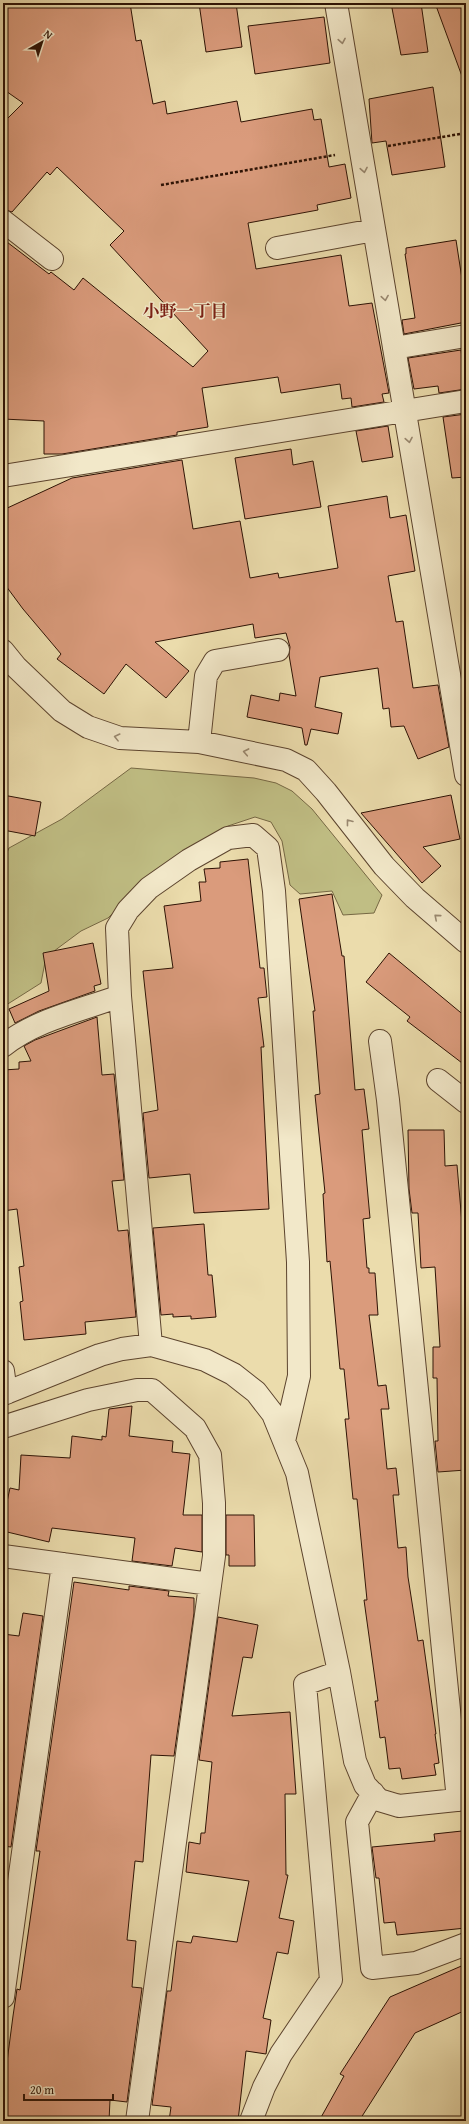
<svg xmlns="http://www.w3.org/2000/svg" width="469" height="2124" font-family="'Gentium Book Plus','Noto Serif JP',serif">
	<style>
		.green { fill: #c0be84; stroke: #766844 }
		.building { fill: #da9b7c; stroke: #2d1204 }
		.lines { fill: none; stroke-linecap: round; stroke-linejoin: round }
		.minor-casing { stroke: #5c442e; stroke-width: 24 }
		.path { stroke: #2d1204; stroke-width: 2.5; stroke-dasharray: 3 2; stroke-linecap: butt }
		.minor { stroke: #f2e8c9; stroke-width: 22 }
		.oneway { stroke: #998870 }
		.labels { text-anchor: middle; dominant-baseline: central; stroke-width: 3; stroke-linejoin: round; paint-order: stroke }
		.neighbourhood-label { font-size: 17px; font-weight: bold; fill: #7a1f14; stroke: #f2e8c9 }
	</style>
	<rect width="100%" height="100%" fill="#ebdcac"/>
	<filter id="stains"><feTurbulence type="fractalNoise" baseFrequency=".005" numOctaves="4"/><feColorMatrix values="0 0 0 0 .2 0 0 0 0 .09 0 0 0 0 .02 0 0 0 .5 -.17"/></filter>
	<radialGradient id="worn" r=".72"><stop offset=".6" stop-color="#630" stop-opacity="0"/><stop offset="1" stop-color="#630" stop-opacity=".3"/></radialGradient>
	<path class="green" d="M131 768 254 778 276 783 292 791 312 809 382 895 374 913 343 915 332 891 300 894 290 885 282 841 271 822 255 817 228 826 188 850 140 886 108 918 81 931 46 957 41 983 3 1007V861L9 848 62 819Z"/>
	<path class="building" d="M3 3H130L136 41 141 40 153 104 165 101 167 114 237 101 241 122 312 109 314 120 321 119 329 167 345 164 351 198 317 205 318 210 248 223 256 269 341 255 349 306 372 303 389 393 382 394 384 402 352 407 351 398 342 399 340 384 281 393 278 377 202 388 208 427 177 432V435L62 454H44V421L3 419V239L49 274 51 272 74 290 83 278 193 367 208 351 110 245 124 231 57 167 50 175 47 172 12 212 3 209V123L23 103 3 89Z
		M199 3H236L242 47 206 52Z
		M391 3H421L428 52 401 55Z
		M435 3H466V79H463Z
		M324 17 330 63 255 74 248 26Z
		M433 87 445 167 392 175 386 141 372 143 369 99Z
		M456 240 466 305V322L404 334 402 320 415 318 405 254H406V248Z
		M461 350 466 389 439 393 438 386 414 389 408 358Z
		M466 414V477L452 478 443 417Z
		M388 426 393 457 362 462 356 431Z
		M291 449 293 465 313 461 321 507 245 519 235 458Z
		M182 460 193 529 240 521 250 578 278 573 279 578 338 568 328 506 387 496 390 518 406 515 415 571 388 576 396 622 403 621 413 688 438 685 449 747 418 759 404 726 391 727 389 708 383 709 378 668 320 677 315 707 342 713 338 734 311 729 307 745H305L302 728 247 717 251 695 279 701 280 693 296 696 289 655 290 647 286 633 255 638 253 624 155 642 189 671 166 698 126 664 104 694 57 659 61 654 23 609 3 582V510L72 478Z
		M3 795 41 802 35 836 3 830Z
		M451 795 460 839 423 847 441 866 422 883 361 813Z
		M248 859 260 968H264L267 997 258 998 264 1047H261L269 1209 194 1213 190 1174 149 1178 143 1113 158 1110 143 971 173 968 164 906 201 901 199 882H206L204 869 220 868V862Z
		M332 894 342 956H344L355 1090 364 1089 369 1129 362 1130 370 1218 363 1219 367 1268H369V1273H375L378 1315H369L378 1386 386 1385 389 1409H381L387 1469 396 1468 399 1495H393L398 1548 406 1547 408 1577 418 1641 423 1640 436 1734H435L439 1763 434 1764 436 1775 402 1779 400 1768 389 1769 385 1737 380 1738 375 1701H378L364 1600H367L357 1499H353L345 1419H349L344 1369H340L330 1261 327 1262 323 1194 325 1193 315 1095 320 1094 313 1011H315L299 899Z
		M93 943 101 984 94 986 95 991 39 1011 15 1023 9 1009 49 991 43 953Z
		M389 953 466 1017V1066L407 1021 410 1017 366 982Z
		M97 1017 102 1075 114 1074 124 1180 112 1181 118 1231 128 1230 136 1317 85 1322 86 1334 24 1340 20 1302 23 1301 19 1267 24 1266 17 1209 3 1211V1102L6 1101 3 1070 19 1069V1062L31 1061 24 1046 35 1040Z
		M408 1130H444L445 1166 457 1165 463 1235H466V1470L438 1472 435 1441H438L437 1378H433V1347H440L435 1267 421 1268 418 1213H412L409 1189Z
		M204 1224 208 1275H212L216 1317 191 1319V1316L173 1317V1314L161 1315 153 1228Z
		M132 1406 129 1436 173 1441 172 1452 190 1454 183 1515H202V1552L175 1548 172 1566 132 1561 135 1538 52 1528 49 1542 3 1531V1520L10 1488 19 1490 21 1455 70 1458 72 1436 102 1440V1436L106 1437 109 1409Z
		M226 1515H254L255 1566H229V1555H226Z
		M74 1582 129 1590V1586L169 1591 168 1596 194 1598V1613L174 1756 151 1755 143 1862 135 1861 127 1940 136 1941 132 1987 142 1988 127 2102 110 2100 109 2121H3L7 2085H4L13 2016 17 1989 20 1990 40 1851H36Z
		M23 1613 43 1616 11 1847 3 1846V1634L19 1636Z
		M218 1617 258 1625 252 1658 243 1657 232 1716 290 1712 296 1794H285L286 1875H288L279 1918 294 1921 288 1954 277 1952 263 2018 271 2020 266 2054 246 2051 238 2121 202 2117V2121H169L171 2107 152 2105 167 1991H171L177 1941 191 1943 193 1936 237 1942 249 1881 186 1872 189 1842 200 1844 201 1833H205L212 1762 199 1760Z
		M462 1831 466 1865V1928L397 1935 395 1922 384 1923 379 1878H376L372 1847 435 1841 434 1834Z
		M466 1964V2010L415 2033 359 2121H319L344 2076 340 2074 390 1997Z"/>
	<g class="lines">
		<defs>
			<path id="minor" d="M336 3 466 775
				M3 221 52 259
				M277 248 374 230
				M394 348 466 336
				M3 476 466 401
				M3 651 16 667 62 711 88 727 120 738 199 742 286 760 306 770 326 792 384 866 415 898 466 942
				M199 742 206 676 215 661 278 650
				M380 1041 388 1100 458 1800
				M3 1046C35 1020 82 1010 120 996
				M438 1080 466 1102
				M151 1345 120 996 117 928 128 910 149 888 189 860 228 838 253 835 268 848 274 891 298 1262 299 1376 284 1441
				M3 1371 6 1393
				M3 1394 100 1355 122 1349 151 1345 205 1360 233 1374 256 1392 273 1414 297 1473 339 1672 355 1761 365 1785 379 1800 399 1806 466 1799
				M3 1427 88 1400 137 1390H152L195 1428 210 1455 214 1503V1556L137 2121
				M3 1556 210 1584
				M373 1793 357 1822 372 1968 416 1963 466 1944
				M3 1997 63 1564
				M251 2121 264 2087 281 2054 331 1980 305 1684 339 1672"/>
		</defs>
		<use href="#minor" class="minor-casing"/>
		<path class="path" d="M388 146 466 133
			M161 185 335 155"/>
		<use href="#minor" class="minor"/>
	</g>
	<defs><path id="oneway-chevron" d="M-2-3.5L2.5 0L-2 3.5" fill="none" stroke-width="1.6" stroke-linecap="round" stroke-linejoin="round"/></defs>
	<g class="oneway">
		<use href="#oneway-chevron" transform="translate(342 41) rotate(80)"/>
		<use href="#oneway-chevron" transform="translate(364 170) rotate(80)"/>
		<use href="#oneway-chevron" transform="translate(385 298) rotate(81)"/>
		<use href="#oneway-chevron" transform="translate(409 440) rotate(80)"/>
		<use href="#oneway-chevron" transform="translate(117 737) rotate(-166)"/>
		<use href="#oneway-chevron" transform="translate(246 752) rotate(-169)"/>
		<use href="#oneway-chevron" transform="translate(349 822) rotate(-128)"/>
		<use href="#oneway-chevron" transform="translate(437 917) rotate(-139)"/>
	</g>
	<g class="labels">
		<g class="neighbourhood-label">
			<text x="185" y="310">小野一丁目</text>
		</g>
	</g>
	<rect width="469" height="2124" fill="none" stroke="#ebdcac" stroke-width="16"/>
	<rect x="4" y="4" width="461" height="2116" fill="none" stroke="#2d1204" stroke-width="2"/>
	<rect x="8" y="8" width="453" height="2108" fill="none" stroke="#2d1204"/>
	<g transform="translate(42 42) rotate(39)" stroke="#f2e8c9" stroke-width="3" paint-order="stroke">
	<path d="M0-3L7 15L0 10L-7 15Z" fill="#2d1204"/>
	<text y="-6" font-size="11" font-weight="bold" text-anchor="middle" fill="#2d1204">N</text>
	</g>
	<path d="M24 2094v6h89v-6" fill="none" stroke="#2d1204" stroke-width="2"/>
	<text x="30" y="2094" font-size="12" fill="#2d1204" stroke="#f2e8c9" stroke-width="3" paint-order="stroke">20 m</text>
	<rect width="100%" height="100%" filter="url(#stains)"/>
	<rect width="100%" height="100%" fill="url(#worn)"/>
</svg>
